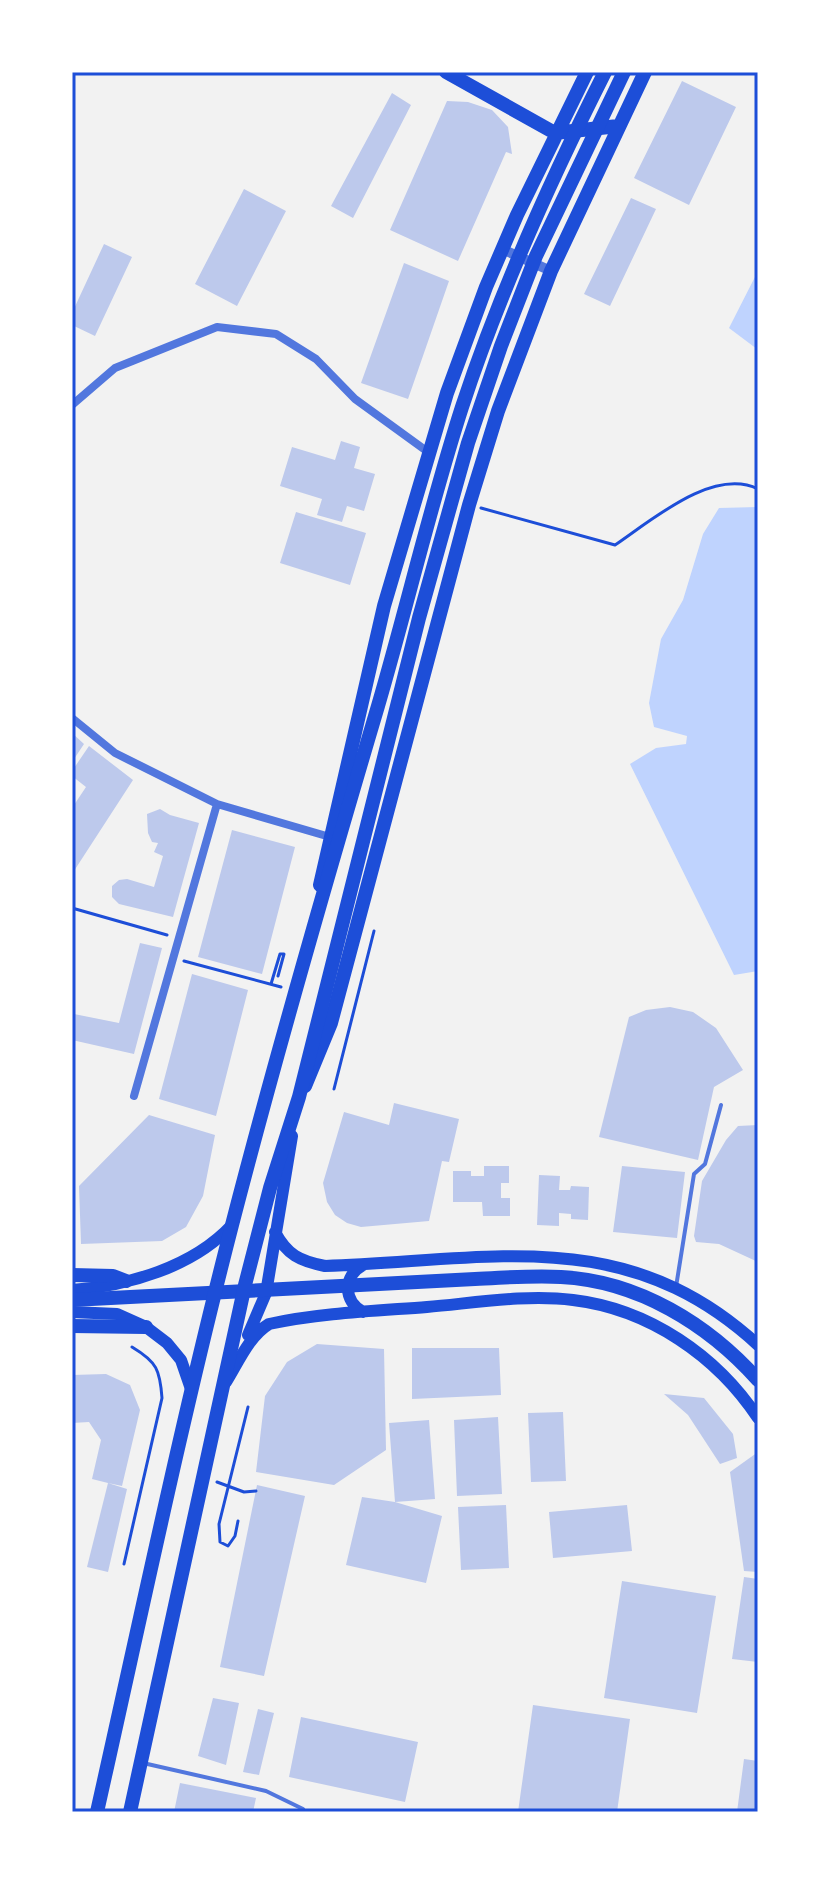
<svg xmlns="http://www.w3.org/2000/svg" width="830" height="1884" font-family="Karla,sans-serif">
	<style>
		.water { fill: #bfd3fe }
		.building { fill: #bdc9ec }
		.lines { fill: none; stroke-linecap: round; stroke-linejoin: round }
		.path { stroke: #1d4ed8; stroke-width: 3 }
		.service { stroke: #5277de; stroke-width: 4 }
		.minor { stroke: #5277de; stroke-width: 8 }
		.tertiary { stroke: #5277de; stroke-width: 10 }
		.secondary { stroke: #1d4ed8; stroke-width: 12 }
		.primary { stroke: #1d4ed8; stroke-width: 14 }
		.trunk { stroke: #1d4ed8; stroke-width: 14 }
		.neatline { fill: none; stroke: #1d4ed8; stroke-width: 3 }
	</style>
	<rect width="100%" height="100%" fill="#f2f2f2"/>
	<path class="water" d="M758 271V348L757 349 729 328Z
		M758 507V971L734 975 630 764 656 748 686 744 687 736 654 727 649 703 661 639 683 600 703 534 719 508Z"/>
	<path class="building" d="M682 81 736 107 689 205 634 178Z
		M392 93 411 105 353 218 331 206Z
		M447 101 468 102 492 110 508 127 512 154 506 152 458 261 390 230Z
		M244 189 286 211 237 306 195 284Z
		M631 198 656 209 610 306 584 294Z
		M104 244 132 257 95 336 72 325V313Z
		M404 263 449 281 408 399 361 383Z
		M341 441 360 447 354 468 375 474 364 511 347 506 342 522 317 515 322 499 280 486 292 447 335 460Z
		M296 512 366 533 350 585 280 563Z
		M72 733 84 744 72 762Z
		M89 746 133 780 72 874V808L86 787 72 776V771Z
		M160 809 170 815 199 823 173 917 119 904 112 897V886L119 880 127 879 154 887 163 856 154 852 158 843 152 842 148 833 147 814Z
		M232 830 295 847 262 974 198 957Z
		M140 943 162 948 134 1054 72 1040V1005H75L74 1014 119 1023Z
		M192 974 248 990 216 1116 159 1099Z
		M670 1007 693 1012 716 1028 743 1070 714 1087 698 1160 599 1137 629 1017 646 1010Z
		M394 1103 459 1119 449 1162 442 1161 429 1221 361 1227 347 1223 335 1215 327 1202 323 1183 344 1112 389 1125Z
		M149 1115 215 1135 203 1196 186 1227 162 1241 81 1244 79 1186Z
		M758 1125V1262L719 1244 696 1242 694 1236 702 1181 726 1140 738 1126Z
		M484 1166H509V1183H501V1198H510V1216H483L482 1202H453V1171H471V1176H484Z
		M622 1166 685 1172 677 1238 613 1232Z
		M539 1175 560 1176 559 1190H570L571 1186 589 1187 588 1220 571 1219V1214L559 1213V1226L537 1225Z
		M317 1344 384 1349 386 1450 334 1485 256 1472 265 1396 287 1362Z
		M412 1348H499L501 1395 412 1399Z
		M106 1374 130 1385 140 1410 122 1486 108 1483 127 1489 108 1572 87 1567 108 1483 92 1479 101 1440 89 1422 72 1423V1375Z
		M664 1394 704 1398 733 1434 737 1458 720 1464 688 1415Z
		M563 1412 566 1481 531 1482 528 1413Z
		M498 1417 502 1494 457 1496 454 1420Z
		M429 1420 435 1499 395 1502 389 1423Z
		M758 1452V1572L744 1571 730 1472Z
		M257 1485 305 1496 264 1676 220 1667Z
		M362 1497 395 1502 442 1516 426 1583 346 1565Z
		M506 1505 509 1568 461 1570 458 1507Z
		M627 1505 632 1551 553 1558 549 1512Z
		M744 1577 758 1579V1662L732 1659Z
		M622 1581 716 1596 697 1713 604 1698Z
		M213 1698 239 1703 226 1765 198 1756Z
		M533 1705 630 1719 617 1812H518Z
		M258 1709 274 1713 259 1775 243 1772Z
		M301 1717 418 1742 405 1802 289 1777Z
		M744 1759 758 1761V1812H737Z
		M180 1783 256 1798 253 1812H174Z"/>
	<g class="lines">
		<path class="path" d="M481 508 615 545C652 520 713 467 758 489
			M72 908 167 935
			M184 961 281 987
			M271 984 280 954H284L278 976
			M334 1089 374 931
			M217 1482 244 1492 256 1491
			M238 1521 235 1536 228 1546 220 1542 219 1524 248 1407
			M124 1564 162 1398C160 1370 157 1362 132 1347"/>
		<path class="service" d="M676 1287 694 1174 705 1164 721 1105
			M143 1763 266 1791 303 1809 305 1812"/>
		<path class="minor" d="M72 405 115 368 217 327 276 334 316 359 355 399 428 452
			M72 718 115 753 217 804 330 837
			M134 1096 217 804"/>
		<path class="tertiary" d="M502 249 551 271"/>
		<path class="secondary" d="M275 1232C287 1255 300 1261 325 1266 488 1261 624 1222 758 1345
			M363 1265C343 1276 343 1301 363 1312
			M72 1290C128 1286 193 1267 232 1225
			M72 1312 117 1314 146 1327 167 1343 181 1360 191 1389
			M248 1335 266 1293 292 1136
			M226 1382C238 1363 249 1336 269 1324 320 1313 374 1311 427 1307 474 1303 526 1294 573 1300 649 1309 717 1356 758 1418"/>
		<path class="primary" d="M446 72 555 133 618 126
			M320 885 384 606 447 393 486 287 517 215 587 72
			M305 1086 331 1023 469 505 498 411 551 271 645 72
			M72 1275 113 1276 126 1281
			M72 1300 475 1279C503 1278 532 1275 561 1277 638 1281 708 1324 758 1380
			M72 1326 146 1327"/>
		<path class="trunk" d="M97 1812C141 1616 182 1419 232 1225 277 1051 327 878 378 706 407 607 430 506 462 407 500 291 550 181 605 72
			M130 1812 245 1285 270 1188 299 1097 419 618 468 443 501 346 536 256 624 72"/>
	</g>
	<rect width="830" height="1884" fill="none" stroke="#ffffff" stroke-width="148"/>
	<rect x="74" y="74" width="682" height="1736" class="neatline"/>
</svg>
